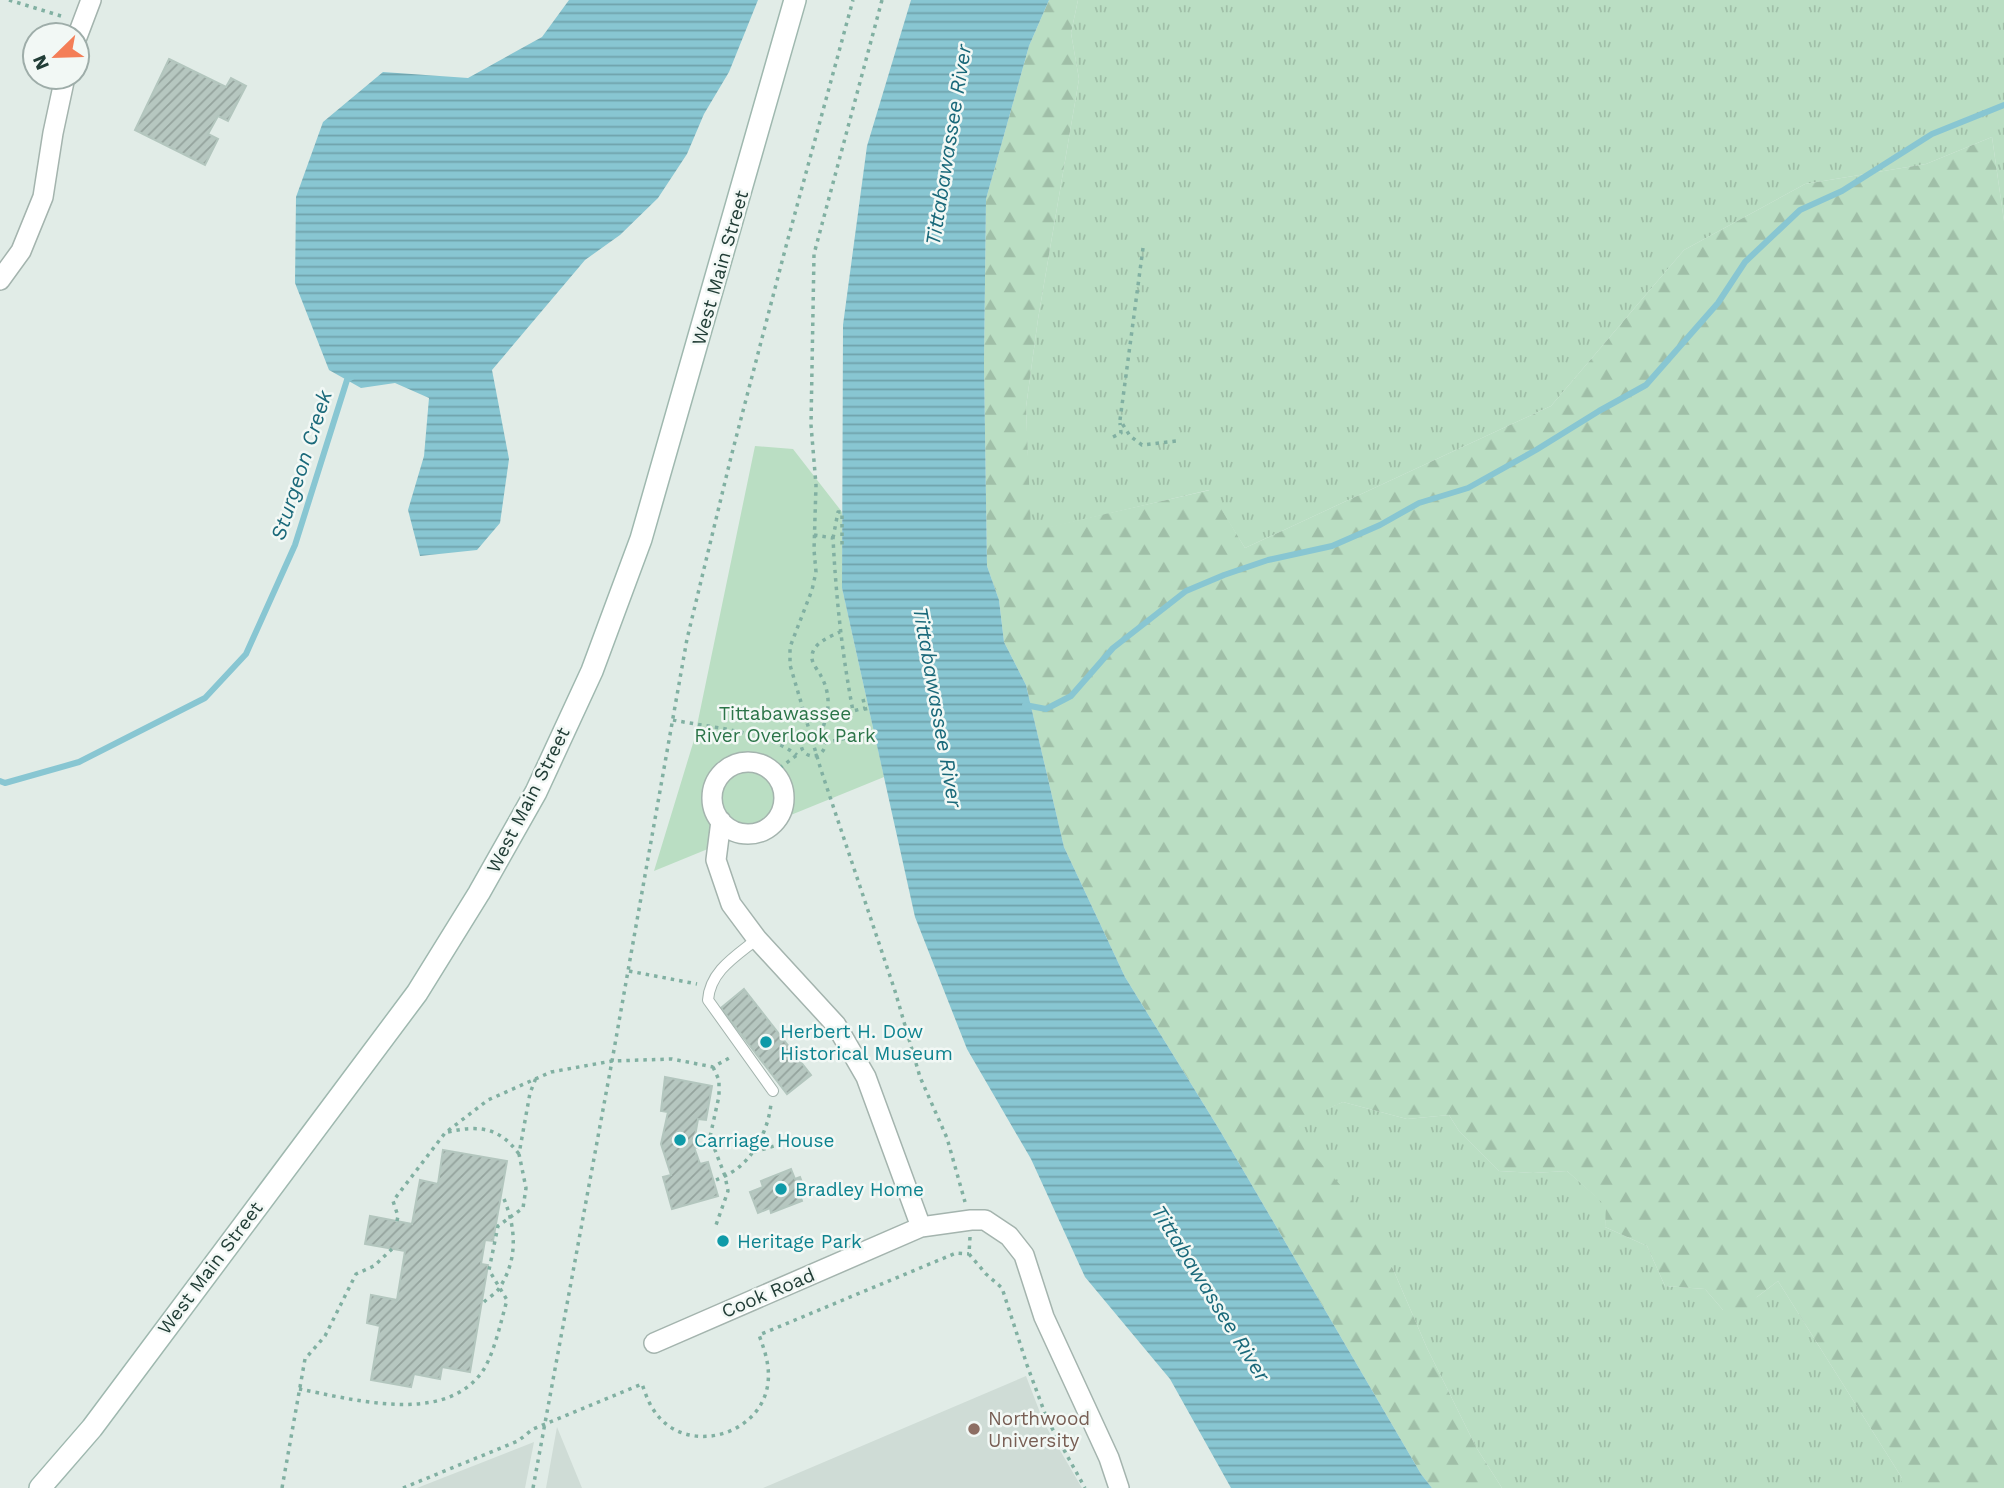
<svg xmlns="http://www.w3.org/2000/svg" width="2004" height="1488" font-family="'Work Sans',sans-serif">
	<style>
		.built { fill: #cfdcd6 }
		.grass { fill: url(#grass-tufts) }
		.forest { fill: url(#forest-firs) }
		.green { fill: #badec3 }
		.water { fill: url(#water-rules) }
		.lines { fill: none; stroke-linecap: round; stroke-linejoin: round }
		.stream { stroke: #88c6d2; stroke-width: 6 }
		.building { fill: url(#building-hatch); stroke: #b3c6be; stroke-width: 2 }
		.lane-casing { stroke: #a4b4ae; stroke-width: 12 }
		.street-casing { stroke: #a4b4ae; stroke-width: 22 }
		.secondary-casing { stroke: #9fb8af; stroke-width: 24 }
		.path { stroke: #81b0a2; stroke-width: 3.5; stroke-dasharray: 3.5 5; stroke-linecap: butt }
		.lane { stroke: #fff; stroke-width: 10 }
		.street { stroke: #fff; stroke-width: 19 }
		.secondary { stroke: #fff; stroke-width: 21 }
		.culture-dot { fill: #0f9aa8; stroke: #f2f8f5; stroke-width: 2.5 }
		.education-dot { fill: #8d6e63; stroke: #f2f8f5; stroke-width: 2.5 }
		.labels { text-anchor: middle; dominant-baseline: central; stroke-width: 5; stroke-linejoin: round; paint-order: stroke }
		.street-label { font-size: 19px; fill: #213d36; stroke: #f2f8f5 }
		.park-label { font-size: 19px; fill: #2b7448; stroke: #f2f8f5 }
		.culture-label { font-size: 19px; fill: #0d838f; stroke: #f2f8f5; text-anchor: start }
		.education-label { font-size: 19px; fill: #785e54; stroke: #f2f8f5; text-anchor: start }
		.water-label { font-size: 21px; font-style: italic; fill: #1a697a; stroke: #f2f8f5 }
	</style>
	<defs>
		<pattern id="grass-tufts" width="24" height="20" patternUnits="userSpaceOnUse" patternTransform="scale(1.75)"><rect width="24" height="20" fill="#badec3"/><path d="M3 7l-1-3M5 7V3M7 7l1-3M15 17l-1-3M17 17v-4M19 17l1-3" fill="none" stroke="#a0bfa8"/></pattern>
		<pattern id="forest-firs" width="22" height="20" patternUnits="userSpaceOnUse" patternTransform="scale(1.75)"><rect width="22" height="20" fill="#badec3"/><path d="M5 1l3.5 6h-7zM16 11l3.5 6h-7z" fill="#a0bfa8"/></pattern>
		<pattern id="water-rules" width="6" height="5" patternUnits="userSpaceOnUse" patternTransform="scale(1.75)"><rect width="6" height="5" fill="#88c6d2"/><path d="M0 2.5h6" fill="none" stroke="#6fa2ab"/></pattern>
		<pattern id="building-hatch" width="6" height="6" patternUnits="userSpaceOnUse" patternTransform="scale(1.75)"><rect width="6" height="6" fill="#b6c7c0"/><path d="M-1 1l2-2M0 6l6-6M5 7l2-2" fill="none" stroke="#94a39d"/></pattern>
	</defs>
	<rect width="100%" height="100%" fill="#e1ece7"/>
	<path class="built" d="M1026 1376 1044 1423 1082 1488H763Z
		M557 1427 582 1488H546Z
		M534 1442 525 1488H417Z"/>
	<path class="grass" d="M1078 0H2004V221L1992 137 1926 164 1805 184 1684 250 1551 406 1245 548 1209 490 1030 532 1026 407 1038 319 1079 79 1071 33Z
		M1343 1102 1407 1119 1449 1115 1459 1131 1499 1171 1533 1173 1567 1171 1607 1206 1605 1227 1647 1246 1665 1286 1705 1289 1723 1310 1757 1297 1778 1281 1902 1478V1488H1502L1476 1447 1427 1348 1393 1269 1288 1125Z"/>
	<path class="forest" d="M1049 0H1078L1071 33 1079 79 1038 319 1026 407 1031 531 1210 490 1245 548 1551 406 1684 250 1805 184 1926 164 1992 137 2004 221V1488H1902V1478L1778 1281 1757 1297 1749 1313 1723 1310 1705 1289 1665 1286 1647 1246 1605 1227 1606 1206 1567 1171 1533 1173 1499 1171 1459 1131 1449 1115 1407 1119 1343 1102 1289 1126 1348 1194 1393 1269 1427 1348 1476 1447 1502 1488H1432L1421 1474 1219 1129 1125 977 1064 847 1026 685 1004 642 999 600 987 566 984 364 986 199 1029 46Z"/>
	<path class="green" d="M755 446 793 449 842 512V588L884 777 654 871 694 740Z"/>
	<path class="water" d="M569 0H758L729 72 704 114 687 154 658 198 620 235 585 260 492 370 509 459 500 523 477 550 420 556 408 510 424 456 429 398 395 383 361 388 329 370 295 283 296 197 323 122 383 72 468 78 542 37Z
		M911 0H1049L1029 46 986 199 984 364 987 566 999 600 1004 642 1026 685 1064 847 1125 977 1219 1129 1421 1474 1432 1488H1231L1170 1379 1085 1277 1031 1159 967 1049 915 917 842 588 843 325 867 146Z"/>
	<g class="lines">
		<path class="stream" d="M1025 705 1046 709 1071 696 1113 648 1186 591 1224 575 1268 560 1332 546 1380 525 1419 503 1468 488 1536 450 1599 411 1646 385 1718 303 1745 262 1800 210 1842 191 1932 134 2004 105
			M0 781 5 783 79 762 205 698 246 654 295 545 347 380 352 377"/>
	</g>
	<path class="building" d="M169 59 226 87 231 78 246 86 228 121 218 116 208 134 218 139 205 165 135 130Z
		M744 989 811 1075 787 1094 721 1008Z
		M665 1077 712 1086 706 1120 698 1119 695 1136 699 1137 698 1148 694 1147 700 1164 708 1162 718 1196 672 1209 663 1177 671 1175 661 1144 668 1112 661 1111Z
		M443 1150 507 1161 493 1241 485 1240 481 1264 488 1265 470 1372 442 1367 440 1379 414 1374 411 1387 371 1380 380 1326 367 1323 371 1295 397 1300 405 1251 365 1244 370 1216 412 1224 420 1180 438 1184Z
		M791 1169 795 1179 800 1177 806 1193 800 1195 802 1201 771 1213 770 1208 758 1213 750 1192 763 1187 761 1181Z"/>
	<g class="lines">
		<defs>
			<path id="lane" d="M757 939C736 956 710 971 708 1000L773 1091"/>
			<path id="street" d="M77 37 91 0
				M0 280 21 251 43 197 53 133 65 77
				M712 798a36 36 0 1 1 72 0a36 36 0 1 1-72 0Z
				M721 821 716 860 731 904 757 939 836 1025 866 1077 921 1227
				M654 1343 921 1227 971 1220H985L1009 1236 1024 1255 1044 1317 1109 1458 1119 1488"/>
			<path id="secondary" d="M40 1488 92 1428 417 993 479 893 536 792 592 671 641 539 795 0"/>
		</defs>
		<use href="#lane" class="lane-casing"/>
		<use href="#street" class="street-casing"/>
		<use href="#secondary" class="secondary-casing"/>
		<path class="path" d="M9 0 61 16
			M882 0 814 254 811 425 816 485 814 550 816 572 812 590 790 647V665L821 770 895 991 920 1077 947 1138 965 1202
			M1143 248 1120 420 1130 436 1142 445 1176 441
			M1113 437 1121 433 1120 423
			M814 535 833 538C836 597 842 654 853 711L865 708
			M833 538 838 512H842V546
			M863 699 867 715
			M673 720C713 728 765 731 797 755
			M801 744a12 12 0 1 1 24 0a12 12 0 1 1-24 0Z
			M820 734C829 715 832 696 821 676 818 670 811 663 812 656 813 643 829 637 840 632
			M825 743 871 732
			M773 773 797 755
			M629 971 697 984
			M713 1067 719 1080V1096L710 1137 725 1176 728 1191 716 1225
			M448 1132C479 1125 499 1127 519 1154
			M754 1152 804 1137
			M716 1180C721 1178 727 1175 732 1172 754 1159 769 1128 771 1103
			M397 1221 398 1216 393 1201 445 1133 488 1100 551 1072 612 1061 672 1059 713 1067 733 1056
			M970 1237 969 1254 986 1274 1002 1288 1027 1365 1047 1419 1085 1488
			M484 1302C489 1297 497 1293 500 1287 518 1259 516 1228 504 1199
			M299 1389C352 1399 439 1424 479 1376 493 1360 501 1321 507 1300L489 1270 498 1226 523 1208 526 1188 519 1154 530 1093 536 1078
			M282 1488 305 1359 325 1336 356 1274 374 1266 392 1249
			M403 1488 518 1441 533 1429 642 1384C645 1392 648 1402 653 1409 682 1457 761 1438 768 1383 770 1366 765 1351 759 1335L956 1253 969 1254
			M533 1488 612 1061 687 639 731 457 785 250 853 0"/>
		<use href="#lane" class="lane"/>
		<use href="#street" class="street"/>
		<use href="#secondary" class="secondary"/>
	</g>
	<g class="culture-dot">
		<circle cx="766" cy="1042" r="7"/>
		<circle cx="680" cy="1140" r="7"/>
		<circle cx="781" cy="1189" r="7"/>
		<circle cx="723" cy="1241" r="7"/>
	</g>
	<circle class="education-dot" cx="974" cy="1429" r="7"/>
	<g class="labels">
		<g class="street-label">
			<text transform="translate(720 268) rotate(-74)">West Main Street</text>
			<text transform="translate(528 800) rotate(-63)">West Main Street</text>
			<text transform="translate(210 1268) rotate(-53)">West Main Street</text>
			<text transform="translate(768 1293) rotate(-23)">Cook Road</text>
		</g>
		<g class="park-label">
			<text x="785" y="713">Tittabawassee<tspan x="785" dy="22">River Overlook Park</tspan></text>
		</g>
		<g class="culture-label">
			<text x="780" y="1031">Herbert H. Dow<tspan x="780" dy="22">Historical Museum</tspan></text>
			<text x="694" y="1140">Carriage House</text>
			<text x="795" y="1189">Bradley Home</text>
			<text x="737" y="1241">Heritage Park</text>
		</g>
		<g class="education-label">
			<text x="988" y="1418">Northwood<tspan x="988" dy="22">University</tspan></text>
		</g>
		<g class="water-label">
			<text transform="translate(948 145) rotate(-81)">Tittabawassee River</text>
			<text transform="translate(301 465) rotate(-72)">Sturgeon Creek</text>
			<text transform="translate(938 707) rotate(80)">Tittabawassee River</text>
			<text transform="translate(1211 1293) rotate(58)">Tittabawassee River</text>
		</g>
	</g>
	<g transform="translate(56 56) rotate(247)"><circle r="33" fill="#f2f8f5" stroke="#9eada9" stroke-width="2"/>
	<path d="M0-5L12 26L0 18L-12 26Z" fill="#f47e57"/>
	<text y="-10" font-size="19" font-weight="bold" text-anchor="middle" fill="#213d36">N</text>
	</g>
</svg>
